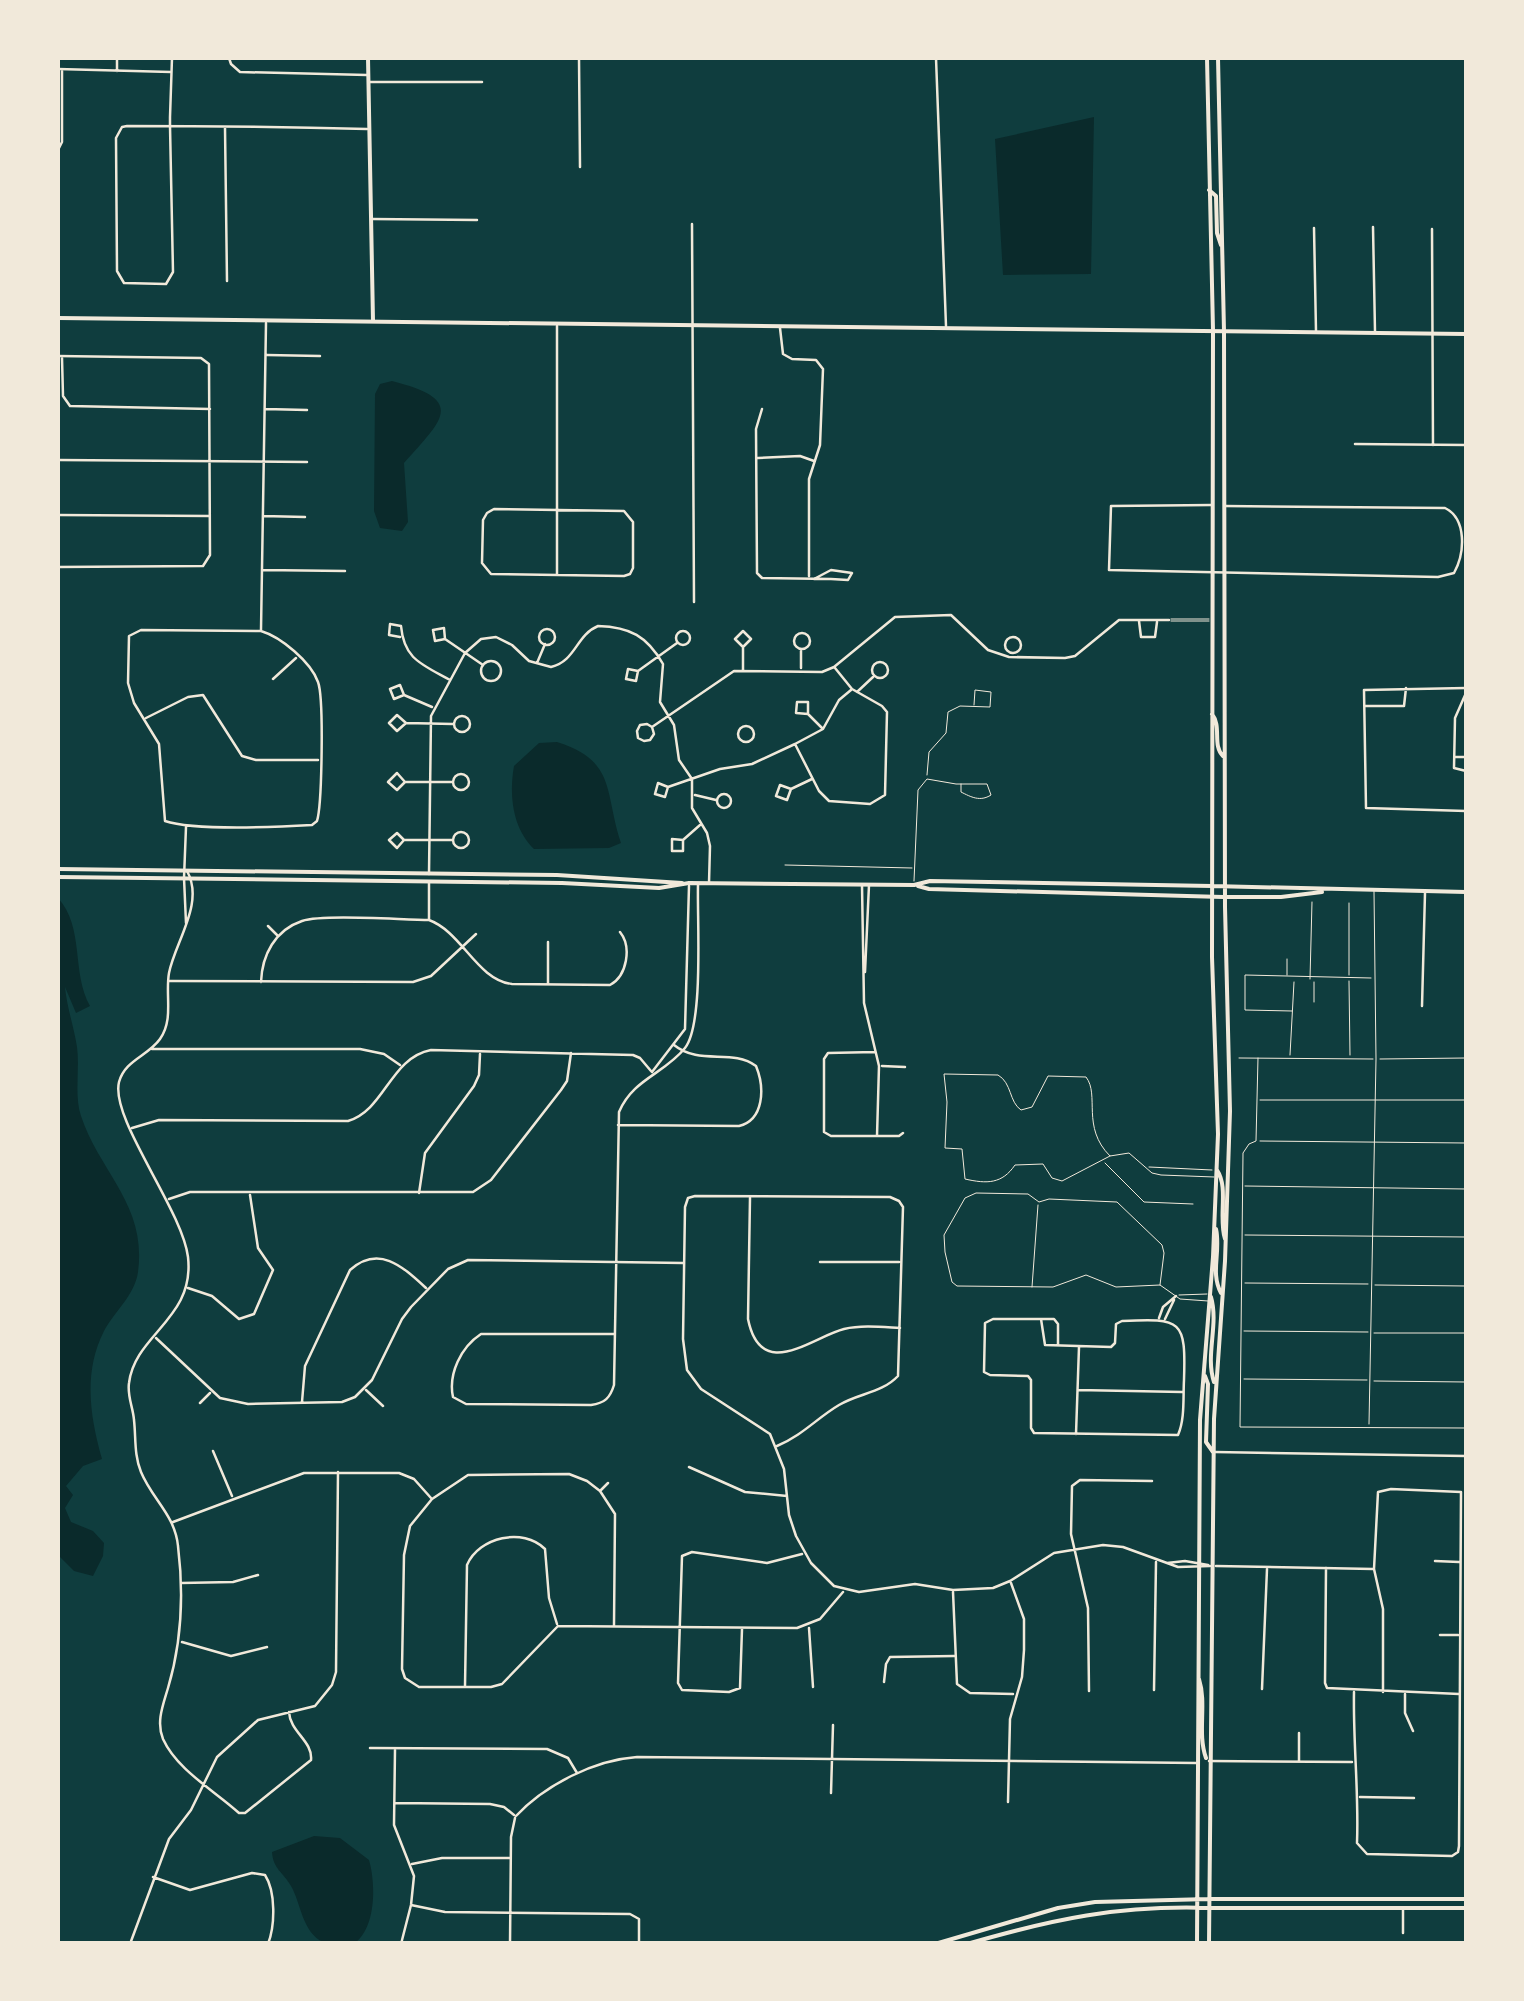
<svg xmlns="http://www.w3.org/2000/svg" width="1524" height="2001" font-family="'Public Sans',sans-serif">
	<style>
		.water { fill: #0a2a2b }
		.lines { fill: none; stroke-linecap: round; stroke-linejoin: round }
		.service { stroke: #f1e9da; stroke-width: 1 }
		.minor { stroke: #f1e9da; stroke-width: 2.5 }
		.tertiary { stroke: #f1e9da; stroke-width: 4 }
		.secondary { stroke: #f1e9da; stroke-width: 4 }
	</style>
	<rect width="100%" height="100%" fill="#0f3d3e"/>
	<path class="water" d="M1094 117 1091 274 1003 275 995 139Z
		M392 381C467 400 443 419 404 463L408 522 402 531 380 528 374 511 375 394 380 384Z
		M557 742C617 761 604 792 621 843L609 848 534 849C512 828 509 794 514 766L539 743Z
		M58 898C85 928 71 972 90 1006L76 1013 65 987C67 1008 74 1027 77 1047 80 1069 74 1095 81 1116 100 1173 147 1205 138 1272 135 1295 114 1312 104 1331 83 1372 90 1417 102 1459L83 1466 66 1486 73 1495 65 1508 71 1522 93 1531 104 1543 103 1556 93 1576 74 1571 58 1555Z
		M314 1836 340 1838 369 1860C376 1884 376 1927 355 1943 346 1944 331 1946 323 1942 302 1932 301 1903 291 1886 283 1872 273 1869 272 1852Z"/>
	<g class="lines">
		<path class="service" d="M1171 619H1209
			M1171 621H1209
			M927 775 929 752 946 733 948 712 960 706 990 707 991 692 975 690 974 705
			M785 865 912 868
			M914 881 918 790 927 779 956 784H987L991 795C980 802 971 797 961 792V784
			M1349 903V975
			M1287 959V975
			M1310 979 1312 902
			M1349 981 1350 1055
			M1314 1002V982
			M1292 1011 1245 1010V975L1371 978
			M1290 1055 1294 982
			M1239 1058 1373 1059
			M1258 1058 1256 1141 1249 1144 1243 1153 1240 1427 1466 1428
			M1380 1059 1466 1058
			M1260 1100H1466
			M1260 1141 1466 1143
			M1110 1156 1062 1181 1052 1178 1043 1164 1015 1165C1002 1184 987 1184 965 1179L962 1149 945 1148 947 1102 944 1074 998 1075C1012 1083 1009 1102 1021 1110L1032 1107 1048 1076 1086 1077C1100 1095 1081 1127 1110 1156L1129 1153 1152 1173 1161 1175 1214 1177
			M1105 1163 1144 1202 1193 1204
			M1149 1167 1212 1170
			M1245 1186 1466 1189
			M1245 1235 1466 1237
			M1245 1283 1368 1284
			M1160 1285 1164 1253 1162 1245 1117 1202 1049 1199 1039 1202 1028 1194 976 1193 965 1198 944 1235 945 1252 952 1282 957 1286 1053 1287 1086 1275 1116 1287 1160 1285 1180 1299 1208 1301
			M1375 1285 1466 1286
			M1032 1287 1038 1205
			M1179 1295 1207 1294
			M1244 1331 1368 1332
			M1374 1333H1466
			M1244 1379 1367 1380
			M1374 1381 1466 1382
			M1369 1424 1376 1059 1374 891"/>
		<path class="minor" d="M117 58V71
			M172 58 170 117V126L173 272 166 284 124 283 117 271 116 138 122 127 127 126C207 126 287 127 367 129
			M229 58 231 64 240 72 367 75
			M579 58 580 167
			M936 58 946 326
			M58 69 171 72
			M369 82H482
			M225 128 227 281
			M58 150 62 142V71
			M372 219 477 220
			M692 224 694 602
			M1373 227 1375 331
			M1314 228 1316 331
			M1432 229 1433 445
			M557 326V574
			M780 328 783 354 792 359 816 360 823 369 820 445 809 479V576
			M267 355 320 356
			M58 356 201 358 209 364 210 555 203 566 58 567
			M62 358 63 396 70 406 210 409
			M265 409 307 410
			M762 409 756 429 757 573 762 578 831 579 848 580 852 573 831 570 814 579
			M1355 444 1466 445
			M758 458 800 456 814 461
			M58 460 307 462
			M1212 505 1111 506 1109 570 1438 577 1454 573C1465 553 1467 519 1445 508L1225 506
			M494 509 624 511 633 522V568L630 574 624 576 491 574 482 563 483 520 487 513Z
			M58 515 209 516
			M263 516 305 517
			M262 570 345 571
			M1139 621 1141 637H1155L1157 622
			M539 637a8 8 0 1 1 16 0a8 8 0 1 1-16 0Z
			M141 630 261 631C281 637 311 662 318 682 324 698 322 805 317 821L312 825C279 827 194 831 165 821L159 744 134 703 128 683 129 636Z
			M261 630 266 323
			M676 638a7 7 0 1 1 14 0a7 7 0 1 1-14 0Z
			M794 641a8 8 0 1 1 16 0a8 8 0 1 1-16 0Z
			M400 637 389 635 390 624 401 626C404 659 421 664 450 680
			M1005 645a8 8 0 1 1 16 0a8 8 0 1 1-16 0Z
			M445 639 444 628 433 630 435 641 445 639 483 665
			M481 671a10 10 0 1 1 20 0a10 10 0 1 1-20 0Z
			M872 670a8 8 0 1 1 16 0a8 8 0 1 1-16 0Z
			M537 663 545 644
			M801 668V651
			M743 670V647L751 639 743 631 735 639 743 647
			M638 671 628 669 626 679 636 681 638 671 677 643
			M273 679 296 658
			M1466 688 1364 690 1366 808 1466 811
			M857 692 873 677
			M1466 693 1455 718 1454 768 1466 771
			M404 695 394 699 390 689 400 685 404 695 432 707
			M1365 706H1404L1406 688
			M808 714V702H797L796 713 808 714 822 728
			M454 724a8 8 0 1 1 16 0a8 8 0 1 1-16 0Z
			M146 718 188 697 203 695 242 756 256 760H318
			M406 723 397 731 389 723 397 715 406 723 453 724
			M738 734a8 8 0 1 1 16 0a8 8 0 1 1-16 0Z
			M652 727 654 734 650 740 644 741 638 738 637 731 640 725 647 724 652 727 734 671 822 672 834 667 895 617 951 615 988 650 1009 657 1065 658 1075 656 1119 620H1169
			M795 744 819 791 829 801 870 804 885 795 887 712 882 706 852 689 835 668
			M1456 757H1466
			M453 782a8 8 0 1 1 16 0a8 8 0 1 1-16 0Z
			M405 782 397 790 388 782 397 773 405 782H453
			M668 787 665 797 655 794 658 783 668 787 720 769 752 764 795 744 823 729 839 700 851 690
			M791 789 780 785 776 796 787 800 791 789 812 779
			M717 801a7 7 0 1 1 14 0a7 7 0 1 1-14 0Z
			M695 795 716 800
			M453 840a8 8 0 1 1 16 0a8 8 0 1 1-16 0Z
			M404 840 397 833 389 840 397 848 404 840H453
			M683 840 672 839V851H683V840L700 825
			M187 871C205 903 175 942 169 973 165 995 174 1019 160 1039 148 1056 125 1060 119 1082 110 1119 182 1209 188 1257 195 1319 135 1334 129 1383 127 1396 133 1407 134 1420 136 1438 134 1455 141 1472 152 1499 175 1515 178 1546 184 1595 182 1641 168 1688 163 1705 156 1722 163 1739 177 1770 215 1791 239 1813H245L311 1760C313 1741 290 1732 289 1712
			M429 874 431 716 465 653 481 639 496 637 512 645 529 661 551 667C576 661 576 635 598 626 630 627 647 636 663 664L660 702 674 725 679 760 692 779V808L707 833 710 846 709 883
			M862 885 864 1003 879 1066 877 1136
			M429 920V882
			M186 923 184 878 186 827
			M268 926 278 936
			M865 972 869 885
			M170 981 413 982 431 976 476 934
			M261 982C262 955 275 930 302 921 324 914 402 920 429 920 462 932 477 980 512 984L610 985C627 976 632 947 620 932
			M548 983V942
			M1422 1006 1425 893
			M152 1049H360L384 1054 400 1065
			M875 1052 828 1053 824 1059V1132L831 1136H899L903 1133
			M882 1066 905 1067
			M652 1072 685 1029 689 886
			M618 1125 739 1126C764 1120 765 1088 756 1066 732 1048 700 1066 674 1045
			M132 1128 159 1120 348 1121C385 1110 390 1058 431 1050L633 1055 640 1058 651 1071
			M419 1193 425 1153 474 1086 479 1075 480 1054
			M750 1198 748 1319C761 1383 812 1337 844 1329 862 1325 881 1327 900 1328
			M169 1199 190 1192H473L491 1180 561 1090 567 1081 571 1053
			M820 1262H899
			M188 1288 212 1296 239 1319 254 1314 273 1270 258 1248 250 1195
			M1159 1318 1163 1307 1176 1296
			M1041 1319 1045 1345 1111 1347 1115 1343 1116 1324 1122 1321C1182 1318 1186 1320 1184 1380 1183 1398 1185 1419 1178 1435L1034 1433 1031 1428V1380L1028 1376 990 1375 984 1372 985 1323 993 1319Z
			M1041 1319H1054L1058 1324V1345
			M1165 1319 1174 1300
			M614 1334H481C461 1347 448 1374 453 1397L466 1404 591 1405C605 1403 610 1398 614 1385L619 1112C633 1079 664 1074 685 1048 704 1024 697 919 698 885
			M156 1338 220 1398 248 1404 342 1402 355 1397 372 1380 402 1319 411 1307 448 1269 468 1260 683 1263
			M366 1390 383 1406
			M1078 1390 1182 1392
			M302 1402 305 1366 350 1270C379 1244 403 1267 426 1288
			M200 1403 210 1393
			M1076 1434 1079 1347
			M777 1446C803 1435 817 1418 839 1405 859 1393 882 1393 898 1376L903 1207 899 1201 890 1197 695 1196 688 1198 685 1207 683 1339 687 1370 701 1389 770 1434 784 1469 789 1515 796 1536 811 1563 834 1586 859 1592 915 1584 953 1590 993 1588 1010 1581 1054 1553 1103 1545 1123 1547 1178 1567 1210 1566
			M213 1451 232 1496
			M1215 1452 1466 1456
			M689 1467 745 1492 787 1496
			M601 1490 608 1483
			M173 1522 304 1473H399L414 1479 431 1498
			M1435 1561 1459 1562
			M1167 1563 1185 1561 1208 1565
			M1216 1566 1373 1569
			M1326 1568 1325 1683 1327 1688 1459 1694
			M181 1583 233 1582 258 1575
			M953 1592 957 1684 970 1693 1013 1694
			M614 1625 615 1514 600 1491 587 1481 569 1474 468 1475 432 1499 410 1526 404 1555 402 1669 405 1678 419 1687H491L502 1684 558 1626 797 1628 820 1619 843 1592
			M809 1628 813 1687
			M742 1629 740 1688 729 1692 682 1690 678 1683 682 1556 692 1552 767 1563 802 1554
			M1440 1635H1458
			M182 1642 231 1656 267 1647
			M884 1682 886 1664 890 1657 954 1656
			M465 1686 467 1565C479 1537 523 1527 545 1549L549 1598 557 1624
			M1262 1689 1267 1569
			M1154 1690 1156 1562
			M1089 1691 1088 1608 1071 1534 1072 1486 1080 1480 1152 1481
			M1354 1692C1353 1744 1359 1792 1357 1843L1367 1854 1452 1856 1458 1852 1459 1846 1461 1492 1391 1489 1378 1492 1374 1569 1383 1609V1692
			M1405 1694V1713L1413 1731
			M370 1748 547 1749 568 1758 577 1773
			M395 1750 394 1825 414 1876 411 1905 401 1944
			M1209 1761 1352 1762
			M1299 1761V1733
			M831 1793 833 1725
			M1360 1797 1414 1798
			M1008 1802 1010 1719 1022 1677 1024 1650V1619L1011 1583
			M395 1803 490 1804 504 1807 514 1815
			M516 1816C545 1785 594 1760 637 1757L1196 1763
			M412 1864 442 1858H509
			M153 1877 190 1890 252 1873 265 1875C276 1892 275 1926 268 1944
			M411 1905 445 1912 630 1914 639 1919V1944
			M1403 1933V1909
			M130 1944 169 1839 191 1810 217 1757 258 1720 315 1706 332 1685 336 1672 338 1472
			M510 1944 511 1837 515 1818"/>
		<path class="tertiary" d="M368 58 373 321
			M58 318 1466 334
			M58 869 557 875 682 883
			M58 877 562 883 659 888 689 883 914 885 930 881 1212 886
			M918 886 929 889 1223 897
			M1209 1899H1466
			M1209 1908H1466"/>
		<path class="secondary" d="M1209 190 1216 196 1217 233 1221 245
			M1212 714C1222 727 1212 745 1223 756
			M1212 886 1466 892
			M1224 897H1281L1322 892
			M1217 1170C1229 1188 1218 1217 1225 1239
			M1216 1229C1221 1251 1210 1273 1221 1293
			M1211 1297C1219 1325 1205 1355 1214 1382
			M1205 1376 1208 1384 1206 1442 1213 1452
			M1199 1679C1207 1704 1197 1733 1206 1758
			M935 1944 1058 1908 1095 1902 1209 1899
			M967 1944C1053 1919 1119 1905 1209 1908
			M1197 1944 1200 1420 1213 1257 1218 1134 1212 957 1213 330 1207 58
			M1209 1944 1214 1419 1225 1261 1230 1111 1225 907 1224 331 1218 58"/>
	</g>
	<rect width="1524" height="2001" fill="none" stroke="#f1e9da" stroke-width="120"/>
</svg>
